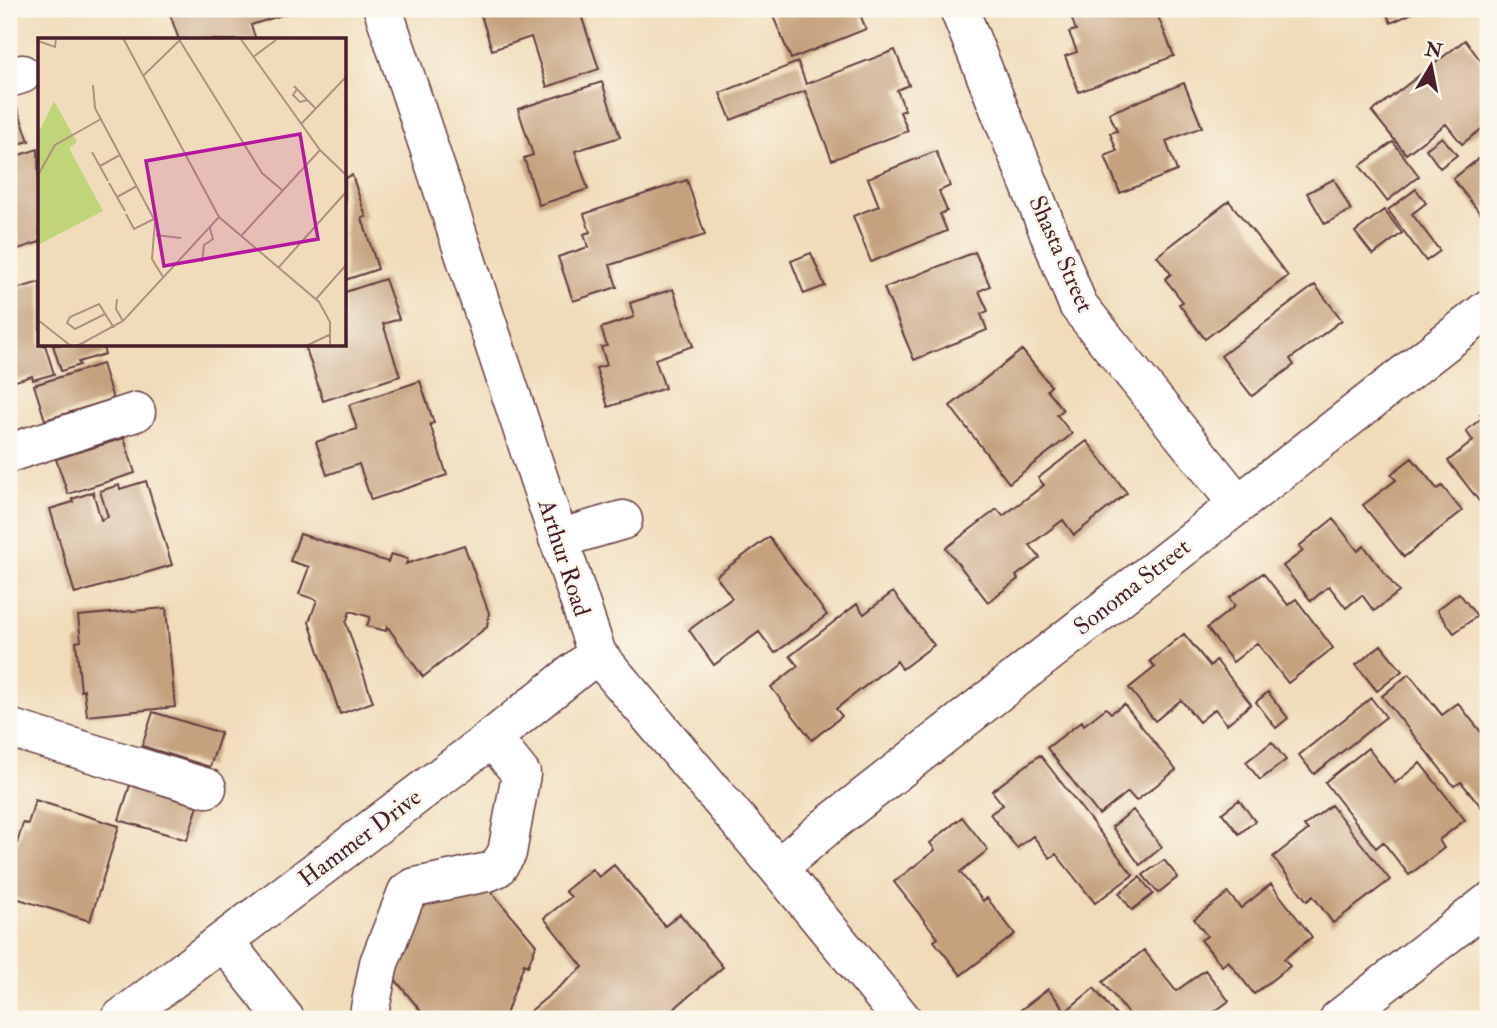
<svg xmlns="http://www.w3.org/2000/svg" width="1497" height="1028" font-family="'IM FELL Double Pica',serif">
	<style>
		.building { fill: #c5a17e }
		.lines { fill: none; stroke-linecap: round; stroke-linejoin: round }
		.minor-casing { stroke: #633b40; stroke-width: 41 }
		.minor { stroke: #fff; stroke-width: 38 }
		.labels { text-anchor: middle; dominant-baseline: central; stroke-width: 5; stroke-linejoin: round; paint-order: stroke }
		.street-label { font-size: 24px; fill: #4a1f2b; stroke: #fbf7ec }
		.inset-road { fill: none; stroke: #ae9081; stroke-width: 2 }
		.view { fill: #b5179e; fill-opacity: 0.15; stroke: #b5179e; stroke-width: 3.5 }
		.inset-edge { fill: none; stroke: #4a1f2b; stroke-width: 3.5 }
	</style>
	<rect width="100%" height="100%" fill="#fbf7ec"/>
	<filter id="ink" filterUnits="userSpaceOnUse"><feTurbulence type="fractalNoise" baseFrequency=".0143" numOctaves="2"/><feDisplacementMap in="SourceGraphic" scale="14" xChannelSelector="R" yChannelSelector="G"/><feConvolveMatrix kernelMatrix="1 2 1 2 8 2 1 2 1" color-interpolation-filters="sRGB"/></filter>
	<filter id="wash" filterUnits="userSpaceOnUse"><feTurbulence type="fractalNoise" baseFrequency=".00686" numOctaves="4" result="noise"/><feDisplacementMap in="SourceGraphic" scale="28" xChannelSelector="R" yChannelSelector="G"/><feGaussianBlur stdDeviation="1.57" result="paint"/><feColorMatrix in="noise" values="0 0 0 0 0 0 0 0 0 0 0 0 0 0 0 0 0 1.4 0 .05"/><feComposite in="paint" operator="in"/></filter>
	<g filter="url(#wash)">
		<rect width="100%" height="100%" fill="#f0dcba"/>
		<g id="blocks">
			<path class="building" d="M187 9H301L251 25 256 40H179L170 14Z
				M479 9H579L599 69 547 87 531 37 492 50Z
				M770 9H867L859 12 866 29 791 59Z
				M1075 9H1155L1174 56 1079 92 1065 56 1077 52 1069 32 1076 30 1069 11Z
				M1384 9H1421L1391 23Z
				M1465 40 1481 61 1488 55V124L1462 144 1446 124 1406 154 1372 112Z
				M895 50 909 85 897 90 905 110 900 112 908 131 832 160 805 91 731 120 720 93 798 62 806 84Z
				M602 82 620 137 575 151 588 189 539 205 524 158 533 155 518 109Z
				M1184 83 1202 127 1166 141 1177 171 1120 193 1105 156 1117 151 1110 133 1117 131 1109 113Z
				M16 105 29 141 9 147V107Z
				M1442 137 1457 155 1440 168 1426 149Z
				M1393 142 1419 176 1387 201 1360 166Z
				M38 149 40 242 9 252V153L12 152 13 157Z
				M936 151 950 186 939 191 947 211 940 214 947 231 871 262 853 216 879 206 868 178Z
				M1488 151V207L1480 213 1453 179Z
				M352 175 366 217 362 218 378 269 345 280V178Z
				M1334 179 1351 210 1325 224 1307 193Z
				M687 180 705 235 610 265 617 287 573 301 558 257 588 247 584 234 590 232 584 214Z
				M1416 189 1426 203 1412 214 1440 251 1426 261 1388 210Z
				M1229 201 1288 276 1205 339 1179 304 1183 302 1165 279 1171 274 1157 256Z
				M1384 210 1402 233 1373 255 1355 232Z
				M975 252 990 286 979 291 988 311 981 314 987 330 914 360 884 288Z
				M811 253 825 286 804 294 791 261Z
				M385 279 399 319 383 324 400 376 323 401 305 345H345V292Z
				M40 282V345H45L54 374 33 380 32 376 9 383V291Z
				M1315 285 1342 320 1290 359 1294 365 1252 396 1221 356Z
				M673 289 693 346 655 359 665 388 608 407 596 368 607 365 601 347 607 346 601 328 634 317 630 303Z
				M53 345H102L105 354 78 362 80 365 61 371Z
				M1022 350 1051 386 1047 390 1063 410 1057 415 1072 434 1009 483 950 406Z
				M102 364 113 399 45 420 34 385Z
				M420 381 434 423 430 424 447 475 371 500 359 464 327 475 316 442 357 429 349 405Z
				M1488 408V508L1486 510 1448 461 1473 441 1466 431 1483 417 1480 414Z
				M124 438 135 473 68 494 56 459Z
				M1087 441 1127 493 1074 535 1063 520 1030 545 1040 558 1016 576 1018 579 988 602 946 548 997 509 1003 516 1044 485 1038 478Z
				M1412 458 1437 489 1442 486 1462 511 1404 557 1363 505 1396 480 1391 474Z
				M146 481 172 565 75 594 50 509 73 502 72 499 93 492 101 520 108 517 100 491 119 485 120 489Z
				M1333 519 1358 551 1364 546 1399 592 1374 611 1362 595 1346 608 1329 586 1311 601 1283 566 1303 551 1299 546Z
				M300 534 388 562 391 554 408 559 406 564 464 545 489 613 487 627 423 677 387 626 386 631 367 626 370 617 350 611 346 623 373 702 340 714 309 622 317 600 299 594 309 567 290 561Z
				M769 537 827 615 775 653 759 632 714 665 689 630 732 598 716 576Z
				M1263 573 1288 605 1296 599 1333 648 1288 683 1257 643 1233 662 1207 628 1235 606 1229 598Z
				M893 592 934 645 902 669 897 661 836 709 842 716 812 740 771 687 798 666 790 656 857 604 864 614Z
				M1459 593 1477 616 1454 633 1437 610Z
				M166 608 175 707 87 716 84 690 81 691 76 642 81 641 78 616Z
				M1184 634 1210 666 1216 660 1251 704 1227 724 1215 709 1199 722 1181 700 1155 721 1129 688 1155 667 1150 661Z
				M1381 645 1402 671 1377 691 1356 665Z
				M1409 674 1442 715 1458 703 1488 741V815L1461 782 1454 786 1382 696Z
				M1268 692 1288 718 1276 728 1256 702Z
				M1371 698 1386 717 1314 774 1299 755Z
				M1124 704 1176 770 1136 801 1128 792 1099 815 1047 748 1082 721 1084 725 1106 708 1111 713Z
				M153 712 221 733 210 767 142 746Z
				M1272 742 1286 760 1260 780 1246 762Z
				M1368 748 1395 783 1420 763 1465 820 1439 840 1444 848 1409 875 1383 842 1376 848 1325 782Z
				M1040 755 1133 875 1095 903 1056 854 1050 858 1033 836 1017 848 990 814 1003 805 992 791Z
				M130 785 198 806 187 840 119 820Z
				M35 800 119 826 90 921 9 896V885L13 871 9 870 23 823 28 824Z
				M1239 800 1255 821 1239 834 1222 813Z
				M1331 805 1390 880 1333 923 1313 896 1307 901 1273 857 1308 830 1304 826Z
				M1133 810 1162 847 1140 865 1112 827Z
				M962 817 988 850 960 872 983 901 987 898 1015 934 961 975 934 941 938 938 894 882 935 850 930 843Z
				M1164 860 1178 877 1158 893 1143 875Z
				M614 865 665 926 680 914 723 967 662 1019H521L583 967 544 918 571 897 565 891 592 869 599 877Z
				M1140 877 1153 894 1132 910 1119 893Z
				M485 884 536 945 528 966 524 964 506 1014 476 1019H427L386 968 410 900Z
				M1271 884 1312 937 1284 959 1290 966 1254 994 1228 961 1222 966 1201 940 1207 936 1194 919 1228 893 1241 908Z
				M1144 950 1176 991 1205 970 1229 1001 1204 1019H1132L1103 982Z
				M1094 988 1119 1019H1009L1048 989 1066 1011Z"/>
		</g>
	</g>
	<g filter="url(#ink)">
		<use href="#blocks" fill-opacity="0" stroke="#633b40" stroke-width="2"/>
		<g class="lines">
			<defs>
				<path id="minor" d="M383 9 597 654 778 868 902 1019
					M959 9 1078 305 1238 504
					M9 78 22 74
					M9 453 136 412
					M558 539 623 520
					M9 728 207 788
					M778 868 826 827 1488 309
					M224 941 285 1019
					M120 1019 492 738 597 654
					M368 1019 379 963 407 892 415 887 488 872 497 868 507 853 521 774 492 738
					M1339 1019 1488 903"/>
			</defs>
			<use href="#minor" class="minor-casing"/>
			<use href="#minor" class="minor"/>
		</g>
	</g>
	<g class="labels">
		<g class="street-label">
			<text transform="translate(1061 254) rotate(66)">Shasta Street</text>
			<text transform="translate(564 558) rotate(72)">Arthur Road</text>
			<text transform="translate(1132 587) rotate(-38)">Sonoma Street</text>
			<text transform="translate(360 838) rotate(-37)">Hammer Drive</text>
		</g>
	</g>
	<g transform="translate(38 38)">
		<rect width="308" height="308" fill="#f0dcba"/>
		<path d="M16 63 39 104 31 110 65 173 0 207V96Z" fill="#c0d579"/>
		<path class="inset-road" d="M85 0 181 179 281 264 292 284V308M202 0 282 112 308 137M0 3 17 9 18 0M142 3 224 135 244 152M215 19 238 2M105 38 144 0M55 47 57 70 117 183 114 221 125 239M256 48 278 71M259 51 255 57 262 64 270 62M263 86 308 39M54 114 70 143M62 128 82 117M0 137 17 107 63 81M71 145 87 173M79 159 99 148M88 176 96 191 116 181M118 197 143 200M203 198 282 112M164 224 166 207 175 201 172 190M241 229 308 154M79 261 78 271 85 283M278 261 308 227M67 276 37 291 29 285 32 279 61 266 76 290M0 282 33 308M39 308 85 283 181 179M268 308 293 296"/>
		<path class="view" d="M262 96 280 201 126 228 108 123Z"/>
		<rect width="308" height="308" class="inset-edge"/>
	</g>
	<rect width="1497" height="1028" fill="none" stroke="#fbf7ec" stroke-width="35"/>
	<g transform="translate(1431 66) rotate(10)" stroke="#fbf7ec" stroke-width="5" paint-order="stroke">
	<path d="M0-5L12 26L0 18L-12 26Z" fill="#4a1f2b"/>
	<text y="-10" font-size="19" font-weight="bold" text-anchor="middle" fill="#4a1f2b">N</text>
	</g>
</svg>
